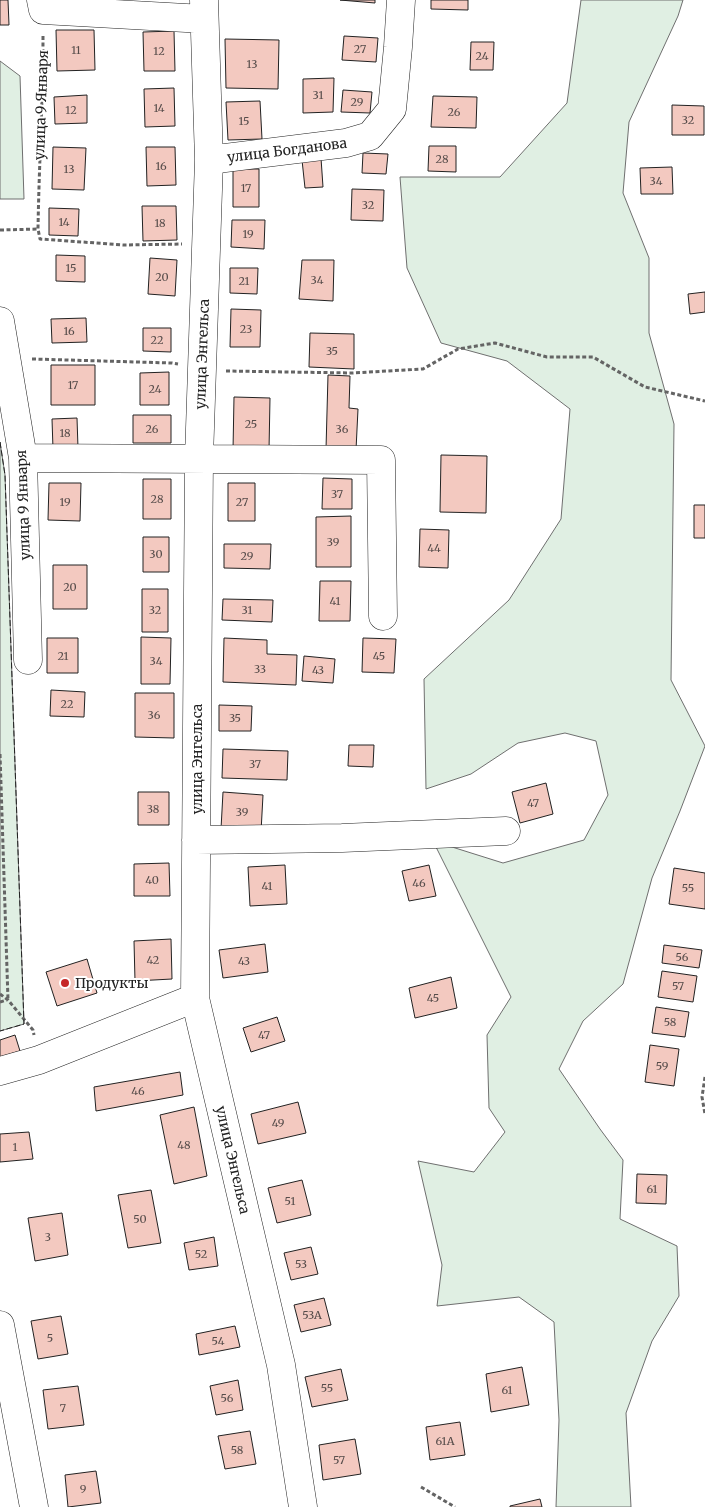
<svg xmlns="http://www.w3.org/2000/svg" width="705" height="1507" font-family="Merriweather,serif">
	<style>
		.green { fill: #e0efe3; stroke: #6f6f6f }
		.building { fill: #f3c9c0; stroke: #222 }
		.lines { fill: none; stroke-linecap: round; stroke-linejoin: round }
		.minor-casing { stroke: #222; stroke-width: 29 }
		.path { stroke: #646464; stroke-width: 3; stroke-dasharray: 4 2.5; stroke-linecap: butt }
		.minor { stroke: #fff; stroke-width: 28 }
		.fence { stroke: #222; stroke-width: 1; stroke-dasharray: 6 2.5; stroke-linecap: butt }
		.poi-dot { fill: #c62828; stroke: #fff; stroke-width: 2 }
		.labels { text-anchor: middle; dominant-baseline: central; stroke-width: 4; stroke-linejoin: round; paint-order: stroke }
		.number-label { font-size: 11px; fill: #564c4a }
		.street-label { font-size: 14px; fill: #222; stroke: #fff }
		.poi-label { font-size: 14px; fill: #222; stroke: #fff; text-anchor: start }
	</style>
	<rect width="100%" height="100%" fill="#fff"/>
	<path class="green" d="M581 0H683L678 16 629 122 623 193 649 258V333L674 424 671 680 705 746 680 811 652 878 623 984 583 1021 559 1069 600 1129 623 1160 620 1219 677 1246 679 1296 652 1341 626 1413 631 1507H556L559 1420 554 1322 519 1297 437 1306 442 1265 418 1161 474 1172 505 1132 489 1108 487 1035 511 997 433 841 503 863 584 840 608 795 596 741 565 733 518 743 471 774 426 789 424 679 509 600 561 519 570 409 507 361 441 343 407 268 400 177H500L567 103Z
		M0 61 20 76 24 199H0Z
		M0 442 5 475 24 1024 0 1031Z"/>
	<path class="building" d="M0 0H8L9 25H0Z
		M340 0H375V3Z
		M431 0H468V10L431 9Z
		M56 30H94L95 70 57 71Z
		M174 31 175 71H144L143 32Z
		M344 36 378 38 376 62 342 60Z
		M225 39 279 40 278 89 226 88Z
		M471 42H494L493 70H470Z
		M334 78 333 112 303 113V79Z
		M174 88 175 126 145 127 144 89Z
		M343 90 372 92 370 113 341 112Z
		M87 95V123L55 124 54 97Z
		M433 96 477 97 476 128 431 127Z
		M260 101 262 139 228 140 226 102Z
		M672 105 704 106V135H672Z
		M429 146H456V172L428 171Z
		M53 147 86 148 84 190 52 189Z
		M146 147H175L176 185 147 186Z
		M363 153 388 154 386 174 362 173Z
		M321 158 323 187 305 188 302 160Z
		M672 167 673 194H641L640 168Z
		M233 169H259V207H233Z
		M352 189 384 190 383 221 351 220Z
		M142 206H176L177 240 143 241Z
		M49 208 79 209 78 236 49 235Z
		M232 220H265L264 249 231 247Z
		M56 255 85 256V282L56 281Z
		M150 258 177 260 175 296 148 294Z
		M302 260H334L333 301 299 299Z
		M230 268H258L257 294 230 293Z
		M705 292V312L690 314 688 294Z
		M231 309 261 310 260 347H230Z
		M86 318 87 342 52 343 51 319Z
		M143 328H171V352L143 351Z
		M310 333 354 334V369L309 367Z
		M51 365H95V405H51Z
		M169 372V405H140V373Z
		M328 375 350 376 349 408 358 409 356 450 326 449Z
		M234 397 270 398 269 450H233Z
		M133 415H171V443H133Z
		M77 418 78 448 53 449 52 419Z
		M441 455 487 456 486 513 440 512Z
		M323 478 352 479V509H322Z
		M143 479H171V519H143Z
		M49 483H81L80 521 48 520Z
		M228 483H255V521H228Z
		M694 505H705V538H694Z
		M351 516V567H316V517Z
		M420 529 449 530 448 568 419 567Z
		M143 537H169V572H143Z
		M224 544H271L270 569 224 568Z
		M53 565H87V609H53Z
		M320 581H351L350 621H319Z
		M142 589H168V632H142Z
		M223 599 273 600 272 622 222 620Z
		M141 637 171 638 170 684H141Z
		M47 638H78V673H47Z
		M224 638 267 640V654L297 655 296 685 223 682Z
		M363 638 396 639 394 673 362 672Z
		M304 656 335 659 333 683 302 681Z
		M51 690 85 692 84 717 50 716Z
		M135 693H174V738L135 737Z
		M219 705 252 706 251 731H219Z
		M349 745H374L373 767 348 766Z
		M223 749 288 751 287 780 222 778Z
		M546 783 553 814 520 823 512 792Z
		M138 792H169V825H138Z
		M223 792 263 795 261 832 221 829Z
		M169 863 170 896H134V864Z
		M285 865 287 904 250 906 248 867Z
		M429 865 436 896 409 901 402 871Z
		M674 868 705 873V909L669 904Z
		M171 939 172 979 135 981 134 941Z
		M265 944 268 972 223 978 219 950Z
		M664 945 702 950 699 968 662 963Z
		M87 959 97 993 57 1006 46 972Z
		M662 971 697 976 693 1002 658 997Z
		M451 977 457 1008 415 1018 409 988Z
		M656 1007 689 1012 685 1037 652 1033Z
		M277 1017 285 1041 251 1052 243 1028Z
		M15 1035 20 1051 0 1057V1040Z
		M650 1045 679 1049 674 1086 645 1082Z
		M180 1072 183 1095 96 1111 94 1087Z
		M298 1102 306 1133 258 1144 251 1114Z
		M194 1107 207 1176 174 1184 160 1115Z
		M29 1132 33 1159 0 1162V1134Z
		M637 1174 667 1175 666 1204 636 1203Z
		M302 1180 311 1215 277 1223 268 1188Z
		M151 1190 161 1243 128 1248 118 1195Z
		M62 1213 68 1255 35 1261 28 1218Z
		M214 1237 218 1266 189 1270 184 1243Z
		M311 1247 318 1274 291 1280 284 1253Z
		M324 1298 331 1325 301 1332 294 1305Z
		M61 1316 68 1354 38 1359 31 1321Z
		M235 1326 240 1347 199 1355 196 1334Z
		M522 1367 529 1405 491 1412 486 1374Z
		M341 1369 348 1400 312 1407 305 1377Z
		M238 1380 243 1410 216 1415 210 1386Z
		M78 1386 84 1425 48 1429 43 1390Z
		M460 1422 465 1455 430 1460 426 1427Z
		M250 1431 256 1464 225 1469 218 1436Z
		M355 1439 361 1474 323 1480 319 1445Z
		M96 1471 101 1503 68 1507 65 1475Z
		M540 1499 542 1507H510V1506Z"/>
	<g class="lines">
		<defs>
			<path id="minor" d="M41 0 43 10 204 19
				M204 0 209 160 199 458 195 998 281 1365 303 1507
				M209 160 346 143 370 136 392 109 398 47 401 0
				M0 321 23 458 28 660
				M23 458 381 460 383 616
				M196 840 342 838 506 831
				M0 1071 39 1060 195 998
				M0 1325 34 1507"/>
		</defs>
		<use href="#minor" class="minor-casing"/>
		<path class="path" d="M43 36C43 100 39 165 38 229L40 239 124 245 182 244
			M0 230 38 229
			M32 359 172 363 178 364
			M226 371 352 373 423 369 458 349 495 343 547 357H593L645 387 705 401
			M0 754 8 1000
			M0 994 8 1000 33 1030 34 1035
			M0 1002 7 1000
			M705 1077 702 1097 705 1114
			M421 1487 455 1507"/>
		<use href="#minor" class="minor"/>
		<path class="fence" d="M0 442 5 475 24 1024 0 1031"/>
	</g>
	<circle class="poi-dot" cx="65" cy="983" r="5"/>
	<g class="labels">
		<g class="number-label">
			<text x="360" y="49">27</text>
			<text x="76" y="50">11</text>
			<text x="159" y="51">12</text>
			<text x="482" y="56">24</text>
			<text x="252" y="64">13</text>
			<text x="318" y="95">31</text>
			<text x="357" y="102">29</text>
			<text x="159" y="108">14</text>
			<text x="71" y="110">12</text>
			<text x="454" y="112">26</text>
			<text x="688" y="120">32</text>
			<text x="244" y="121">15</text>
			<text x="442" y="159">28</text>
			<text x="161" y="166">16</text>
			<text x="69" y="169">13</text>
			<text x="656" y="181">34</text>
			<text x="246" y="188">17</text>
			<text x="368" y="205">32</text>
			<text x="64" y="222">14</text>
			<text x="160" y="223">18</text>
			<text x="248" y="234">19</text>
			<text x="71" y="268">15</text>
			<text x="162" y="277">20</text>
			<text x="317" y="280">34</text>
			<text x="244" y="281">21</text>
			<text x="246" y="329">23</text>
			<text x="69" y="331">16</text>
			<text x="157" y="340">22</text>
			<text x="332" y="351">35</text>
			<text x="73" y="385">17</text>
			<text x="155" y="389">24</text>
			<text x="251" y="424">25</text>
			<text x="152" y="429">26</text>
			<text x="342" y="429">36</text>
			<text x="65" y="433">18</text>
			<text x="337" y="494">37</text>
			<text x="157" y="499">28</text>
			<text x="65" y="502">19</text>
			<text x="242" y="502">27</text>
			<text x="333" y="542">39</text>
			<text x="434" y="548">44</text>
			<text x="156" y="554">30</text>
			<text x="247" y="556">29</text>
			<text x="70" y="587">20</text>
			<text x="335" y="601">41</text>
			<text x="155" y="610">32</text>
			<text x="247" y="610">31</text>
			<text x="63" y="656">21</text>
			<text x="379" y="656">45</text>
			<text x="156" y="661">34</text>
			<text x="260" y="669">33</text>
			<text x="318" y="670">43</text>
			<text x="67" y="704">22</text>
			<text x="154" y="715">36</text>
			<text x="235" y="718">35</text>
			<text x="255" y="764">37</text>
			<text x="533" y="803">47</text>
			<text x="153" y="809">38</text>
			<text x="242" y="812">39</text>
			<text x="152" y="880">40</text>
			<text x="419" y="883">46</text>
			<text x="267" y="886">41</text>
			<text x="688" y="888">55</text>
			<text x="682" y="957">56</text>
			<text x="153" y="960">42</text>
			<text x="244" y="961">43</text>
			<text x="678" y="986">57</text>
			<text x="433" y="998">45</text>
			<text x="670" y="1022">58</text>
			<text x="264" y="1035">47</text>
			<text x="662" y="1066">59</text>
			<text x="138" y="1091">46</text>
			<text x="278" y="1123">49</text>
			<text x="184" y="1145">48</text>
			<text x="15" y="1147">1</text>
			<text x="652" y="1189">61</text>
			<text x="290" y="1201">51</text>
			<text x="140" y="1219">50</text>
			<text x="48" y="1237">3</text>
			<text x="201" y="1254">52</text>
			<text x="301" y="1264">53</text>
			<text x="312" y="1315">53А</text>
			<text x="50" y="1338">5</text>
			<text x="218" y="1341">54</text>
			<text x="327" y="1388">55</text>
			<text x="507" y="1390">61</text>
			<text x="227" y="1398">56</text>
			<text x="63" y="1408">7</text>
			<text x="445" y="1441">61А</text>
			<text x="237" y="1450">58</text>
			<text x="339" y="1460">57</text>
			<text x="83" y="1489">9</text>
		</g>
		<g class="street-label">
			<text transform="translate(41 105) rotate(-88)">улица 9 Января</text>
			<text transform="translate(287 150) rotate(-7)">улица Богданова</text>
			<text transform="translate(202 354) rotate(-88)">улица Энгельса</text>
			<text transform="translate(23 505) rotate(-92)">улица 9 Января</text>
			<text transform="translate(197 759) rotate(-90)">улица Энгельса</text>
			<text transform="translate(233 1160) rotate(77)">улица Энгельса</text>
		</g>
		<g class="poi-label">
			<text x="75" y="983">Продукты</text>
		</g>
	</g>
</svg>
